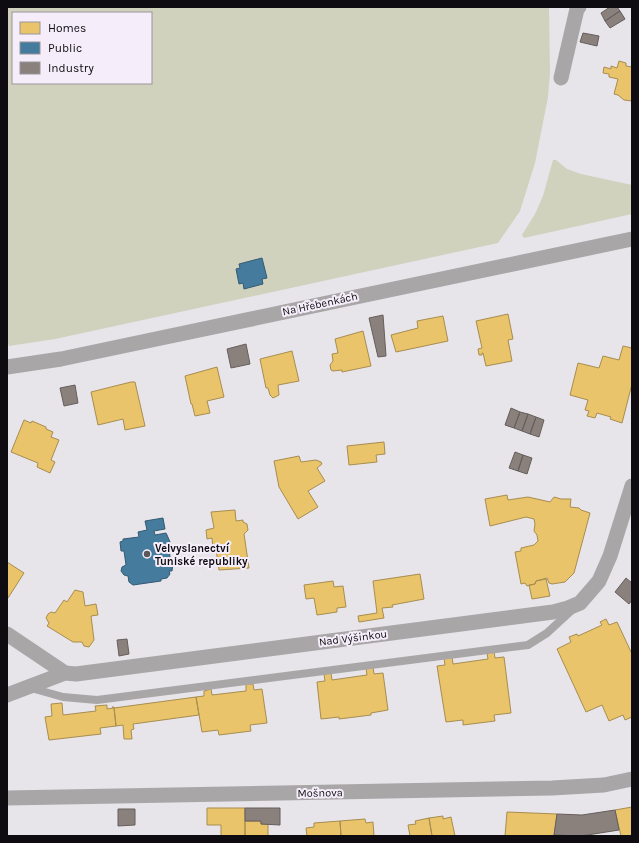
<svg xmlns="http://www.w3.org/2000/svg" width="639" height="843" font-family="Karla,sans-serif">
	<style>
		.green { fill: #d0d2bd; fill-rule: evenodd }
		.homes { fill: #e9c46a; stroke: #a78d4f }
		.public { fill: #457b9d; stroke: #345a73 }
		.industry { fill: #8a817c; stroke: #655e5c }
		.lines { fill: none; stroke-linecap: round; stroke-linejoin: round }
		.lane { stroke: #a9a6a8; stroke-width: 8 }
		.street { stroke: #a9a6a8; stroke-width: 15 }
		.poi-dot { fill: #5a585c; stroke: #f5eefa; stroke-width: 1.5 }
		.labels { text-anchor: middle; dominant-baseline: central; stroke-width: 4; stroke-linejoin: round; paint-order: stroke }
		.street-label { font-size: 11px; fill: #0e0c10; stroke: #f5eefa }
		.poi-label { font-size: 11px; font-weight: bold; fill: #0e0c10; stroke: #f5eefa; text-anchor: start }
	</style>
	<rect width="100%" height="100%" fill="#e7e4ea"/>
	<path class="green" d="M7 7H549L550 73 548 97 535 163 520 211 498 243 55 339 9 346 7 341ZM13 13H151V83H13ZM262 258 266 278 262 279 263 284 244 288 243 283 239 284 236 269 240 268 239 264Z
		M556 160 567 169 581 174 632 185V214L524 238 522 235 535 214 543 196 553 160Z"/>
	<path class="homes" d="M619 61 626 63V66L632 67V101L624 100 618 95 614 94 618 79 609 77V74L603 73 604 67 611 69V66L617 68Z
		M508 314 513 339 508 340 512 361 486 366 483 353H482V355H479L478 349 482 348 476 321Z
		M443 316 448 341 396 352 391 335 418 328 417 321Z
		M363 331 371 366 342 372V370L333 371 331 370 330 365 333 361 332 354 338 353 335 339Z
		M623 346 632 348V384L622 423 610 419 611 417 597 413 595 418 587 416 589 411 585 410 588 400 570 395 578 363 599 368 603 356 619 360Z
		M292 351 299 381 278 385 279 395 273 398 270 395 268 388H266L260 359Z
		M217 367 224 397 207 401 210 413 195 416 192 404H191L185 376Z
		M131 382H135L145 426 125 430 123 419 98 425 91 392Z
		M24 420 31 423 32 421 46 427V429L53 432 51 437 59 440 51 460 55 462 50 473 37 467 38 463 11 452Z
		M384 442 385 454 376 455 377 462 349 465 347 446Z
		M299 456 301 462 316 460 321 462 322 464 317 468 325 481 308 491 318 507 298 519 279 487 274 461Z
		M507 495 508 500 528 497 550 502 554 497 561 499H571L570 507 579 508 581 510 590 513 574 573 565 582 552 584 549 583 547 578 536 581 535 584 527 586 525 583 521 584 515 552 521 551V548L534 545 538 541 537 535 534 531 535 524 534 519 526 517 490 526 485 499Z
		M235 510 236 521 243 520V522L247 524 248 530 244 534 249 568 219 570 216 549H213L212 538 207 539 206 530 214 528 211 512Z
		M7 562 24 573 8 598H7Z
		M420 574 424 599 392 605 393 607 382 608 384 618 359 622 358 616 377 613 373 581Z
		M546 579 550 596 532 599 529 585 535 584 536 581Z
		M333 581 334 587 343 586 346 607 337 608V612L317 615 314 598 306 599 304 585Z
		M75 590 83 592 85 606 96 604 98 615 91 616 94 640 89 647 84 646 82 642H73L47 626 49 623 46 618 48 614 51 612 55 613 64 600 67 602Z
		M606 619 609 625 617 622 632 654V717L625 720 623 715 609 721 602 705 586 712 557 649 571 642 569 637 577 634 578 636 602 625 600 622Z
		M494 651 495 658 504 657 511 713 494 715 495 721 463 725V720L446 722 437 666 445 665 444 658 452 657 453 664 488 659 487 653Z
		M373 667 374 674 383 673 388 710 371 713V715L339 719V717L321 719 317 682 325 681 324 674 331 673 332 680 367 675 366 668Z
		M246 684H253L254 690 262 689 267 723 250 725 251 731 219 735 218 730 202 732 196 697 204 696V691L211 689 212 695 246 691Z
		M196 697 199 715 133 724 134 729 131 730 132 739H124L123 725 116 726 114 708Z
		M62 703 63 715 96 711 95 706 107 705V709L113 708 112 707H114L116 726 100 728 101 734 49 740 45 717 52 716 51 704Z
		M632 807V836H621L615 810Z
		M207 808H245V836H221V825H207Z
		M507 812 557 814 554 836H505Z
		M443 816V819L451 817 455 836H432L429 818Z
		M429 818 432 836H410L408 825 416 824 415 821Z
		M365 819 366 823 373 822 374 836H341L340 821Z
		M245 821H261V824H268V836H245Z
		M340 821 341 836H307L306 828 314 827V823Z"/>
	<path class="public" d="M262 258 267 278 262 279 263 284 244 289 243 283 239 284 236 269 240 268 239 264Z
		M163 518 165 529 154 531 155 535 166 533 167 535 170 542 169 548 170 557 173 563 172 571H169L170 574 167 578 161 579V581L133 585 129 582 128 576 124 575 121 571 122 567 126 565 124 551H121L120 542 123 541V539L139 537 138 532 147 530 145 521Z"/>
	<path class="industry" d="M610 7H617L620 11 605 21 601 13Z
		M620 11 625 19 610 28 605 21Z
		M583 33 599 36 597 46 580 42Z
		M383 315 386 356 378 357 369 318Z
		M246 344 250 364 231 368 227 349Z
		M75 385 78 403 64 406 60 388Z
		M511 408 520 412 514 428 505 425Z
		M520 412 528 414 522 431 514 428Z
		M528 414 536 417 530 434 522 431Z
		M536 417 544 420 539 437 530 434Z
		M515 452 523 455 518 471 509 468Z
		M523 455 532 458 527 474 518 471Z
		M626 578 632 583V600L629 604 615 592Z
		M127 639 129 654 119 656 117 640Z
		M245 808H280V825L261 824V821H245Z
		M118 809H135V825L118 826Z
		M615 810 619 830 581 836 554 835 557 814 582 815Z"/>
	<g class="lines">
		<path class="lane" d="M31 688 63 697 97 700 528 645 547 633 572 610"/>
		<path class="street" d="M561 78 577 9 579 7
			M7 367 61 359 632 239
			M7 634 65 673 76 674 553 612 568 608 580 603 599 581 610 556 632 486
			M7 695 65 673
			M7 798 552 788 604 785 632 779"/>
	</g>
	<circle class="poi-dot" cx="147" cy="554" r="4"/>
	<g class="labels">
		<g class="street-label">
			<text transform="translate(320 304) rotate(-12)">Na Hřebenkách</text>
			<text transform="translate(353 638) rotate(-7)">Nad Výšinkou</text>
			<text transform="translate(320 793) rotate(-1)">Mošnova</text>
		</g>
		<g class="poi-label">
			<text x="155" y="548">Velvyslanectví<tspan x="155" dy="13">Tuniské republiky</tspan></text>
		</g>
	</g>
	<rect width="639" height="843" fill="none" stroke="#0e0c10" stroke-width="16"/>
	<rect x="12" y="12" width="140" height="72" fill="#f5eefa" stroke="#99949c"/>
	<rect x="20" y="22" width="20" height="12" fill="#e9c46a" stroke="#99949c"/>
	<text x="48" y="32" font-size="12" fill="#0e0c10">Homes</text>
	<rect x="20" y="42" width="20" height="12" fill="#457b9d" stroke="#99949c"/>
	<text x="48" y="52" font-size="12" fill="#0e0c10">Public</text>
	<rect x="20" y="62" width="20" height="12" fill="#8a817c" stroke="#99949c"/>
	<text x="48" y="72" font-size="12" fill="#0e0c10">Industry</text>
</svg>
